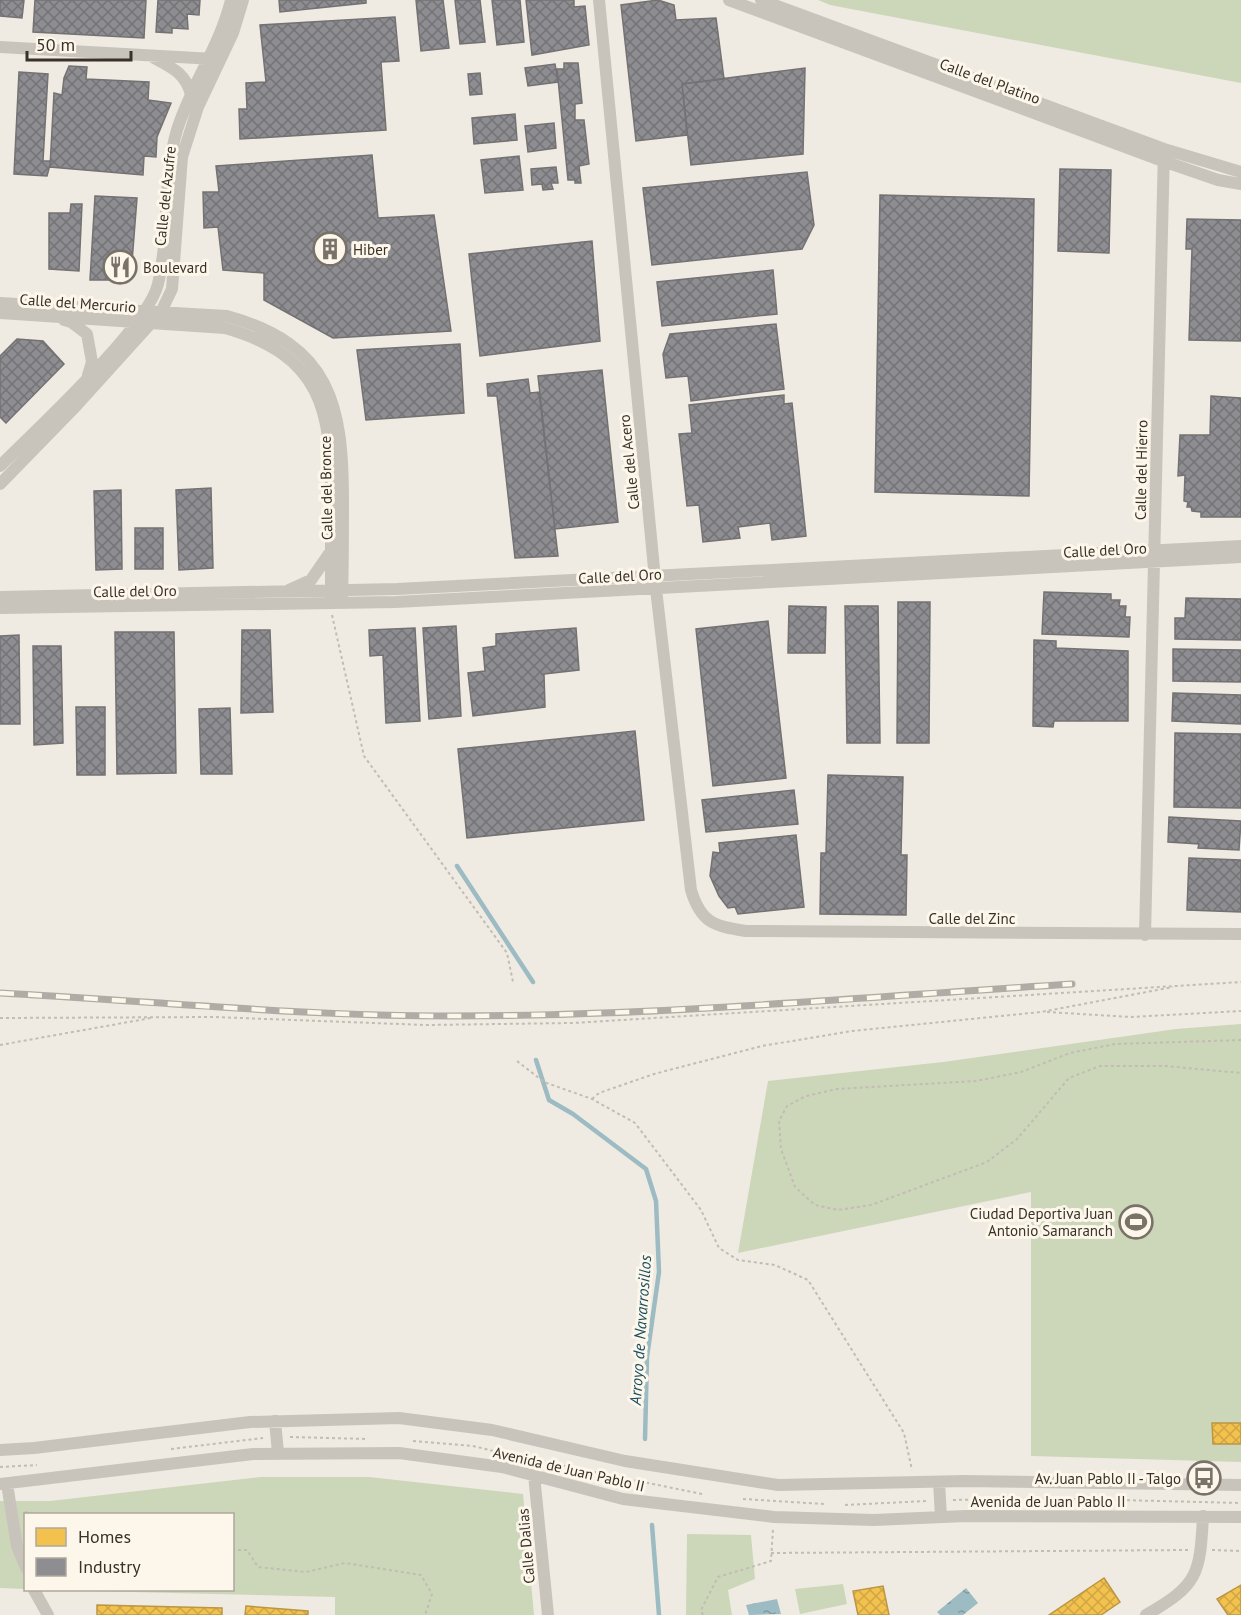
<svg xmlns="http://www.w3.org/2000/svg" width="1241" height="1615" font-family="'PT Sans',sans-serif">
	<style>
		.green { fill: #ccd7ba }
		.water { fill: url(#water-ripples) }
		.homes { fill: url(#homes-cross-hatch); stroke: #bb9643; stroke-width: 1.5 }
		.industry { fill: url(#industry-cross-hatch); stroke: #747172; stroke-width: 1.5 }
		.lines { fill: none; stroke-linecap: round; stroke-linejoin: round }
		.stream { stroke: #9cbbc2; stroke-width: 4.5 }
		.path { stroke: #c2bcb3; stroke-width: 2; stroke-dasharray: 3 3; stroke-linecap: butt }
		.street { stroke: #c9c4bb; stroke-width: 12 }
		.rail-casing { stroke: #b0aca5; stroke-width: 7 }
		.rail { stroke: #fcf7ea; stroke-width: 4.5; stroke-dasharray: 14; stroke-linecap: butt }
		.labels { text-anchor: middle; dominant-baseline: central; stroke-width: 6; stroke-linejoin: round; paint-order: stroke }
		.street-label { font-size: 15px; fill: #3a3128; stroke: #fcf7ea }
		.poi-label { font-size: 15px; fill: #3a3128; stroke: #fcf7ea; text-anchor: start }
		.water-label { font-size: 16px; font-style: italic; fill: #194d60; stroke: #fcf7ea }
	</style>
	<defs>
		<pattern id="water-ripples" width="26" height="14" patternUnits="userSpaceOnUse" patternTransform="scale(1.5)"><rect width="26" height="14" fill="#9cbbc2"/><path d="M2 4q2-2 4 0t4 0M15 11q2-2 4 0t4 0" fill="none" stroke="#80999e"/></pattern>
		<pattern id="homes-cross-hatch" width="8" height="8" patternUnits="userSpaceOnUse" patternTransform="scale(1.5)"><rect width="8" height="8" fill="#f2c14e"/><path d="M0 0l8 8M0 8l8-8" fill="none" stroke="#d0a644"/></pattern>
		<pattern id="industry-cross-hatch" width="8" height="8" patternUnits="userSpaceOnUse" patternTransform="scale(1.5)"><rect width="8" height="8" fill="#8d8d92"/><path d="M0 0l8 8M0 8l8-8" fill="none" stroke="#747477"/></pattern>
	</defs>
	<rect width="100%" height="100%" fill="#efebe2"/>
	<path class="green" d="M818 0H1241V83L830 5Z
		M1241 1024V1462L1031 1456V1192L738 1253 768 1081 943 1062 1176 1029Z
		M261 1477H369L523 1494 534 1615H335V1597L47 1590H232V1514H26L25 1589 0 1588V1501H50Z
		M687 1534 751 1535 755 1579 728 1590 732 1615H686Z
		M843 1584 847 1604 800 1614 795 1589Z"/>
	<path class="water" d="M966 1588 978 1603 963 1615H940L937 1612Z
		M777 1599 781 1614 749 1615 746 1605Z"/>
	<path class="homes" d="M1212 1423H1241V1444H1213Z
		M1104 1578 1120 1602 1101 1615H1049Z
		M1241 1585V1615H1228L1217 1599Z
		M883 1586 889 1615H858L853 1591Z
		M97 1605 222 1608V1615H97Z
		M246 1606 308 1611V1615H245Z"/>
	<path class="industry" d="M0 0H24L22 18 0 16Z
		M35 0H146L144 38 33 32Z
		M158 0H200L199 15 187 14 188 29 172 28V33L156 32Z
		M279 0H366V3L280 12Z
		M416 0H443L449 48 421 51Z
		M455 0H480L485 42 460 44Z
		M492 0H520L524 42 497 45Z
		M526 0H574V7L585 6 589 45 532 55Z
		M658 0 674 5 676 20 716 18 724 79 682 84 687 135 636 141 621 5Z
		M395 17 399 61 381 62 386 130 240 139 239 109H247L246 83 266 82 260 25Z
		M564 63H578L582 103 575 104V120H584L589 164 579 166 581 183H575V180H568L557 69H564Z
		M555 64 558 82 528 86 525 68Z
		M69 66 87 67 86 79 149 82 148 100 171 103 157 137 156 157 144 156 143 175 50 167 54 93 62 95 64 78Z
		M805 68 803 154 691 165 682 84Z
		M19 72 48 74 43 161H51L47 176 14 174Z
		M480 73 482 94 470 95 468 74Z
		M515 114 517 140 474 144 472 118Z
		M554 123 556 148 528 152 525 126Z
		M372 155 378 218 434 215 451 331 333 338 264 300V273L223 270 218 227 204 228 203 192H219L216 166Z
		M519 156 523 190 485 193 481 160Z
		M556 167 558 183H551L553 189 543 190 542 184 532 185 531 169Z
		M1060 169 1111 170 1109 253 1058 251Z
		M807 172 814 225 802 249 652 265 643 188Z
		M880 195 1034 199 1029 496 875 492Z
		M95 196 137 198 132 262 111 260 112 280H90Z
		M71 204H82L79 271 49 269V213H70Z
		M1187 219 1241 220V341L1189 340 1192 249H1186Z
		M592 241 600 341 480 356 469 254Z
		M773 270 777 314 662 326 657 282Z
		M776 324 784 389 691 401 688 376 666 378 663 354 670 334Z
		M17 339 43 341 64 364 6 423 0 417V356Z
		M460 344 464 413 366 420 357 350Z
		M602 370 618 522 555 529 538 376Z
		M528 379 530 393 539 392 558 556 515 558 497 396H488L487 384Z
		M784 395V404L792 403 806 536 772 540 770 523 738 527 740 538 703 542 699 505 687 506 679 434 692 433 689 405Z
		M1211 396 1241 398V517H1201V512L1192 511 1191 507H1187L1188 502 1184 501 1185 475 1178 476 1180 435H1210Z
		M211 488 213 568 179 570 176 490Z
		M121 490 122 569 96 570 94 491Z
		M135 528H163V569H135Z
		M1044 592 1111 594V600H1120L1119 606H1126L1125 617H1130L1129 637 1042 634Z
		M1186 598 1241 599V640L1175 639V618H1185Z
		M898 602H930L929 743H897Z
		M789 606 826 607 825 653H788Z
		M845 606H878L880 743H847Z
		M768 621 786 778 713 786 696 629Z
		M456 626 461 716 429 719 423 628Z
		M415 628 420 721 386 723 383 655 370 656 369 630Z
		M576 628 579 670 544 674 545 707 473 716 468 673 485 671 483 648 496 646V634Z
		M242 630H270L273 712 241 713Z
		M115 632H174L176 773 117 774Z
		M19 635 20 724H0V636Z
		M1034 640 1056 641V648L1128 651V721H1054L1053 727 1033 726Z
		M33 646H61L63 743 34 745Z
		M1173 649 1241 650V682L1173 681Z
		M1173 693 1241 695V724L1172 721Z
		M76 707H105V775H77Z
		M230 708 232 774H201L199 709Z
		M635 731 644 820 467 838 458 749Z
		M1175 733 1241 734V808L1174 807Z
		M828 775 903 777 901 855H907L906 915 820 914 821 853H826Z
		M794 790 798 824 706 832 702 800Z
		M1169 817 1241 821 1239 850 1198 848 1199 844 1168 842Z
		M796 835 804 907 738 914 735 907 728 908 719 896 710 876 713 852 720 853 719 843Z
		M1189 858 1241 860V912L1187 910Z"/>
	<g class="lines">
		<path class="stream" d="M457 866 533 982
			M536 1060 549 1100 573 1114 646 1169 656 1201 659 1272 647 1357 645 1439
			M652 1525 659 1615"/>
		<path class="path" d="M332 615 364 756 507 953 513 982
			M1047 1012 1131 1017 1241 1011
			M0 1018 214 1017 426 1025 573 1023 1241 982
			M1241 1040 1115 1044 1070 1053 1021 1072 976 1081 837 1089 806 1096 787 1106 779 1121 781 1149 795 1187 815 1205 838 1210 871 1205 987 1162 1017 1139 1069 1078 1100 1066H1165L1241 1073
			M0 1045 151 1018
			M517 1061 544 1082 592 1099 635 1123 701 1210 719 1248 738 1260 775 1265 808 1280 904 1433 912 1470
			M592 1099 599 1093 654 1074 762 1046 852 1031 1041 1012 1173 987
			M290 1437 368 1439
			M413 1441 473 1446 502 1453
			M171 1449 263 1438
			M511 1455 702 1494
			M0 1467 37 1465
			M743 1499 824 1504
			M953 1500 1037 1498 1241 1503
			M845 1505 926 1501
			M25 1512 33 1514
			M232 1550H247L258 1567 306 1572 345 1563 421 1575 432 1594 425 1615
			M1212 1550 1241 1551
			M771 1553 1188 1550
			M703 1615 701 1610 718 1577 771 1561 773 1529"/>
		<path class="street" d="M599 0 656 589 691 890C701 923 714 926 746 931L1241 934
			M729 0 1163 161 1218 180 1241 184
			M761 0 1164 149 1241 172
			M0 47 214 59
			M154 58C173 68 186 74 191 95
			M0 303 227 316C331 345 343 405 343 502 343 534 343 567 342 599
			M0 313 225 328C321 355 332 410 331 500 331 532 331 565 331 597
			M64 320 71 322 87 334 92 362 88 375
			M0 466C35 431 148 327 158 284 170 234 162 180 177 130 191 85 220 46 231 0
			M0 484 76 406 161 312 172 289 182 157 198 107 233 33 243 0
			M289 590 311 580 331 551
			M0 597 397 589 1241 546
			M0 608 396 602 1241 557
			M1145 935 1164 149
			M275 1421 278 1453
			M0 1450 34 1448 250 1422 399 1418 492 1430 625 1461 778 1485 965 1481 1241 1485
			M534 1475 548 1615
			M939 1482 941 1517
			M0 1484 253 1454 399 1453 502 1467 623 1499 774 1517 874 1520 966 1516 1241 1517
			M7 1484 17 1546 26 1568
			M34 1590 48 1615
			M1146 1615C1198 1585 1200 1575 1203 1516"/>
		<defs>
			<path id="rail" d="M0 993C151 1001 301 1016 452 1016 659 1016 865 997 1072 984"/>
		</defs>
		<use href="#rail" class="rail-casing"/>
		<use href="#rail" class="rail"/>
	</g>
	<defs>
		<symbol id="building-ring" viewBox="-11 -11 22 22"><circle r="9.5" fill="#fcf7ea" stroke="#797269" stroke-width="1.5"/><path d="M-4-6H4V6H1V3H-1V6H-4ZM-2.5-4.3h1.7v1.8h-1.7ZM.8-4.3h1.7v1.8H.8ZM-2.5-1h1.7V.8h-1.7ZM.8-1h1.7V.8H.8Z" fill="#797269"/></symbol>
		<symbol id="restaurant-ring" viewBox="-11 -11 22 22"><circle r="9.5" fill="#fcf7ea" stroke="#797269" stroke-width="1.5"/><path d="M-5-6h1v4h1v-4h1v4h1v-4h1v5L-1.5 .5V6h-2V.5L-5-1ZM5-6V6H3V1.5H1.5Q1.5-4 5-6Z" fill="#797269"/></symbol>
		<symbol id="stadium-ring" viewBox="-11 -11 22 22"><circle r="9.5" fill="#fcf7ea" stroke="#797269" stroke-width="1.5"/><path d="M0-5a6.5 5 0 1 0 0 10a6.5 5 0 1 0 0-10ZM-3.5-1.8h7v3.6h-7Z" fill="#797269"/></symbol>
		<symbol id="bus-ring" viewBox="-11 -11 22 22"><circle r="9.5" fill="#fcf7ea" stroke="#797269" stroke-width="1.5"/><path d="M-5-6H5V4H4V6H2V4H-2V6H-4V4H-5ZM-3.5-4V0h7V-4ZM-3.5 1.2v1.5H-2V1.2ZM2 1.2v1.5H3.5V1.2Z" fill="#797269"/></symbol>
	</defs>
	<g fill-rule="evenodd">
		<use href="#building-ring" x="311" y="230" width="38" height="38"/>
		<use href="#restaurant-ring" x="101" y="248" width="38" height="38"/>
		<use href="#stadium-ring" x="1117" y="1203" width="38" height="38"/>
		<use href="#bus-ring" x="1185" y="1459" width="38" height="38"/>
	</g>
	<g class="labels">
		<g class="street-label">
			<text transform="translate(990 81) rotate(20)">Calle del Platino</text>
			<text transform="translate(165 196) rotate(-84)">Calle del Azufre</text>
			<text transform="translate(78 303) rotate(4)">Calle del Mercurio</text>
			<text transform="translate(629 462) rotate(-96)">Calle del Acero</text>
			<text transform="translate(1141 470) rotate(-89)">Calle del Hierro</text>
			<text transform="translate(326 488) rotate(-91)">Calle del Bronce</text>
			<text transform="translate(1105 550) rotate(-3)">Calle del Oro</text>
			<text transform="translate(620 576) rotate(-3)">Calle del Oro</text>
			<text transform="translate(135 591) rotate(-1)">Calle del Oro</text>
			<text x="972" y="918">Calle del Zinc</text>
			<text transform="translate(569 1469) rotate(13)">Avenida de Juan Pablo II</text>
			<text x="1048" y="1501">Avenida de Juan Pablo II</text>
			<text transform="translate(526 1546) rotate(-95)">Calle Dalias</text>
		</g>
		<g class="poi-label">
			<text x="353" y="249">Hiber</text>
			<text x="143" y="267">Boulevard</text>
			<text x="1113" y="1213" text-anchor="end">Ciudad Deportiva Juan<tspan x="1113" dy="17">Antonio Samaranch</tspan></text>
			<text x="1181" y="1478" text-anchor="end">Av. Juan Pablo II - Talgo</text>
		</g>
		<g class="water-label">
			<text transform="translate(640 1330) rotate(-86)">Arroyo de Navarrosillos</text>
		</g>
	</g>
	<rect x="24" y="1513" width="210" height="78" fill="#fcf7ea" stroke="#aea89c" stroke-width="1.5"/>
	<rect x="36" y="1528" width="30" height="18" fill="#f2c14e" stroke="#aea89c" stroke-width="1.5"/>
	<text x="78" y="1543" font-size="18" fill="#3a3128">Homes</text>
	<rect x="36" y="1558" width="30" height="18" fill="#8d8d92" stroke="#aea89c" stroke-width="1.5"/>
	<text x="78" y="1573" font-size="18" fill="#3a3128">Industry</text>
	<path d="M27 51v9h104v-9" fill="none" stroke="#3a3128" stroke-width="3"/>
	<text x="36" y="51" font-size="18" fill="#3a3128" stroke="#fcf7ea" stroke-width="4.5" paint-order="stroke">50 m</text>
</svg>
